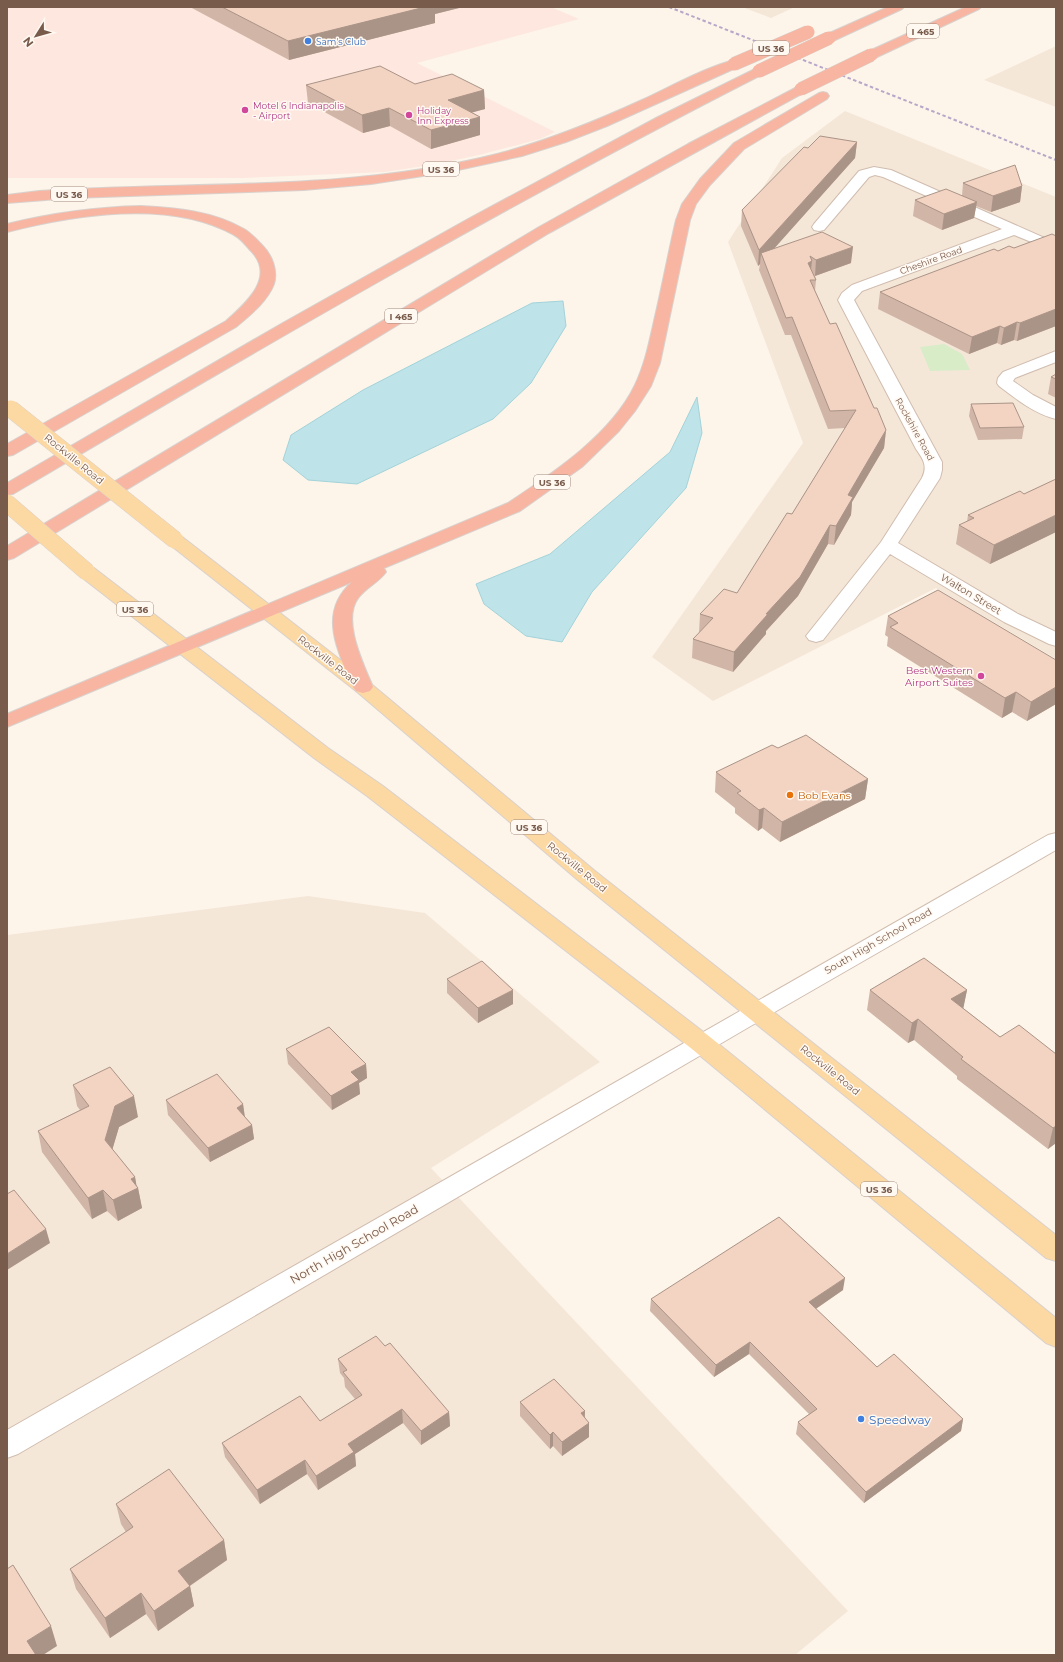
<svg xmlns="http://www.w3.org/2000/svg" width="1063" height="1662" font-family="Montserrat,sans-serif">
	<style>
		.residential { fill: #f5e7d8 }
		.commercial { fill: #fde7de }
		.green { fill: #d8ecc8 }
		.water { fill: #bee3e8; stroke: #a3d3da }
		.lines { fill: none; stroke-linecap: round; stroke-linejoin: round }
		.minor-casing { stroke: #d0bdaf; stroke-width: 2 }
		.tertiary-casing { stroke: #d0bdaf; stroke-width: 2 }
		.primary-casing { stroke: #d9d1cd; stroke-width: 2 }
		.motorway-casing { stroke: #d9d1cd; stroke-width: 2 }
		.minor { fill: #fff; fill-rule: evenodd }
		.tertiary { fill: #fff; fill-rule: evenodd }
		.primary { fill: #fcd8a3; fill-rule: evenodd }
		.motorway { fill: #f8b5a1; fill-rule: evenodd }
		.rail { stroke: #b8a7c9; stroke-width: 2; stroke-dasharray: 3.5 2.5; stroke-linecap: butt }
		.primary-bridge-casing { stroke: #d9d1cd; stroke-width: 18; stroke-linecap: butt }
		.motorway-bridge-casing { stroke: #d9d1cd; stroke-width: 14; stroke-linecap: butt }
		.primary-bridge { stroke: #fcd8a3; stroke-width: 17 }
		.motorway-bridge { stroke: #f8b5a1; stroke-width: 13 }
		.wall { fill: #d1b5a6 }
		.shaded-wall { fill: #aa9487 }
		.building { fill: #f3d3c1; stroke: #aa9487 }
		.shop-dot { fill: #3f7fe0; stroke: #fff9f2; stroke-width: 1.5 }
		.hotel-dot { fill: #d1479c; stroke: #fff9f2; stroke-width: 1.5 }
		.food-dot { fill: #e8710a; stroke: #fff9f2; stroke-width: 1.5 }
		.labels { text-anchor: middle; dominant-baseline: central; stroke-width: 3; stroke-linejoin: round; paint-order: stroke }
		.shield { fill: #fff9f2; stroke: #a18a7e; stroke-width: 1 }
		.shield-label { font-size: 9px; font-weight: bold; fill: #795b4c }
		.far-shop-label { font-size: 9px; fill: #366cbe; stroke: #fff9f2; text-anchor: start }
		.far-hotel-label { font-size: 9px; fill: #b23c85; stroke: #fff9f2; text-anchor: start }
		.far-street-label { font-size: 9px; fill: #795b4c; stroke: #fff9f2 }
		.street-label { font-size: 10px; fill: #795b4c; stroke: #fff9f2 }
		.hotel-label { font-size: 10px; fill: #b23c85; stroke: #fff9f2; text-anchor: end }
		.food-label { font-size: 10px; fill: #c56008; stroke: #fff9f2; text-anchor: start }
		.near-street-label { font-size: 12px; fill: #795b4c; stroke: #fff9f2 }
		.near-shop-label { font-size: 12px; fill: #366cbe; stroke: #fff9f2; text-anchor: start }
	</style>
	<rect width="100%" height="100%" fill="#fdf5ea"/>
	<path class="residential" d="M742 7H795L771 18Z
		M1056 46V107L984 80Z
		M845 111 1056 197V659L936 588 713 701 652 657 803 443 728 242 782 158Z
		M308 896 425 913 600 1062 431 1168 848 1611 795 1655H7V935Z"/>
	<path class="commercial" d="M7 7H551L579 19 417 63 555 132 540 139 479 155 437 164 385 172 242 178H7Z"/>
	<path class="green" d="M944 344 962 354 970 370 930 371 920 347Z"/>
	<path class="water" d="M563 301 566 326 531 383 493 419 357 484 308 480 283 460 291 435 363 390 532 303Z
		M697 397 702 433 686 488 592 592 562 642 526 636 484 604 476 584 550 554 670 452Z"/>
	<g class="lines">
		<defs>
			<path id="minor" d="M874 167 891 170 1056 243V252L1014 235 862 291 854 300 942 462V470L940 478 898 543 1018 614 1056 632V646L1049 644 1004 622 890 554 823 640 816 642 809 640 806 636 881 542 922 478C928 466 923 459 916 449L838 300 842 293 852 285 1002 229 883 177 875 175 869 177 824 230 819 231 814 230 812 227 814 224 859 171Z
				M1056 351V362L1015 378 1013 381 1033 395 1056 407V419C1035 414 1016 399 999 386L997 383 998 378 1003 372Z"/>
			<path id="tertiary" d="M1056 833V850L766 1017 18 1454 7 1458V1430L1048 835Z"/>
			<path id="primary" d="M175 535 181 536 370 683 595 871 1056 1235V1261L1046 1258 579 881 356 691 169 544 166 540 169 536Z
				M87 566 94 568 328 748 383 786 710 1037 1056 1318V1347L1046 1343 692 1049 367 796 314 758 80 576 78 572 80 568Z"/>
			<path id="motorway" d="M888 7H904L902 9 833 41H825L823 38 825 35Z
				M966 7H981L979 9 875 58H867L865 55 867 52Z
				M734 60 738 61 740 64 738 67 607 126 566 142 522 156 449 172 371 184 304 190 71 198 7 203V195L39 191C192 181 347 192 497 154 547 141 594 122 642 100 670 87 704 68 734 60Z
				M759 67 763 68 765 71 763 74C508 204 260 348 13 494L7 495V483L281 324 468 219 658 117Z
				M801 85 805 86 807 89 805 92 549 233 14 558 7 560V546L539 227 688 144Z
				M823 92 827 93 829 96 827 99 744 149 710 185 696 204 690 220 660 363 651 386 635 411 619 431 582 467 520 511 384 568 386 572C379 582 367 587 359 597 341 619 363 663 373 687L370 691 363 693 356 691 353 687C338 651 317 613 352 582L7 727V714L508 503C553 473 611 435 635 385 645 364 649 343 654 321 662 287 668 254 676 220L682 204 700 179 734 143 819 93Z
				M141 206C177 208 212 211 244 229 251 233 257 240 262 245 272 255 278 270 274 284 267 302 250 315 236 327L13 455 7 456V444L226 321C246 303 278 276 249 249 245 244 240 238 234 235 169 199 75 215 7 232V224C52 213 95 207 141 206Z"/>
		</defs>
		<use href="#minor" class="minor-casing"/>
		<use href="#tertiary" class="tertiary-casing"/>
		<use href="#primary" class="primary-casing"/>
		<use href="#motorway" class="motorway-casing"/>
		<use href="#minor" class="minor"/>
		<use href="#tertiary" class="tertiary"/>
		<use href="#primary" class="primary"/>
		<use href="#motorway" class="motorway"/>
		<path class="rail" d="M669 7 1056 160"/>
		<defs>
			<path id="primary-bridge" d="M11 409 175 540
				M7 503 87 572"/>
			<path id="motorway-bridge" d="M734 64 808 32
				M759 71 829 38
				M801 89 871 55"/>
		</defs>
		<use href="#primary-bridge" class="primary-bridge-casing"/>
		<use href="#motorway-bridge" class="motorway-bridge-casing"/>
		<use href="#primary-bridge" class="primary-bridge"/>
		<use href="#motorway-bridge" class="motorway-bridge"/>
	</g>
	<path class="wall" d="M190 7H463L435 14V23L289 60Z
		M415 84 484 90 485 109 471 112 480 117V135L431 149 390 126 363 133 308 103 306 85Z
		M857 142 855 158 774 248 851 263 815 276 816 280 815 291 830 324 874 408 886 430 884 448 852 502 851 515 834 545 828 544 798 596 766 631V634L733 672 692 658 693 639 699 633 700 614 737 593 792 514 845 428 828 429 791 335H785L759 270 760 264 758 266 741 226 742 210 808 148Z
		M963 183 1022 186 1020 202 991 212 976 206 974 218 942 230 913 216 915 200 962 196Z
		M1056 236V326L1017 341 1014 340 1001 345 997 343 969 354 878 309 880 292 998 251 1014 248Z
		M1056 374V398L1048 394 1051 377Z
		M971 404 1024 427 1022 439 978 440 969 416Z
		M1056 479V532L990 564 956 544 959 525 967 522 968 515 1024 494Z
		M888 616 1056 660V704L1027 721 1012 712 1002 718 887 646 888 637 885 635Z
		M778 748 868 779 865 799 780 842 762 828 758 831 735 813V808L715 792 716 772Z
		M447 979 513 1004 478 1023 447 993Z
		M870 990H967L963 1008 1000 1037 1056 1054V1143L1048 1149 957 1079V1076L914 1040 908 1043 867 1010Z
		M286 1049 366 1064 367 1078 359 1083 360 1094 332 1110 288 1064Z
		M73 1085 138 1117 119 1127 112 1150 135 1177 136 1185 138 1188 142 1208 118 1221 107 1211 92 1219 42 1152 38 1131 80 1110 77 1106Z
		M166 1100 243 1104 245 1117 252 1125 254 1139 210 1162 168 1115Z
		M843 1290 816 1309 877 1367 963 1419 961 1431 864 1503 796 1434 798 1422 809 1414 749 1354 714 1377 650 1311 651 1299Z
		M385 1346 449 1412 450 1426 421 1445 403 1423 355 1454 356 1466 318 1490 307 1474 260 1504 225 1457 222 1443 320 1421 355 1399 345 1387 344 1378 340 1373 338 1359Z
		M520 1402 585 1411V1417L589 1437 562 1456 553 1446 550 1449 520 1416Z
		M116 1504 224 1540 227 1560 190 1586 194 1606 158 1631 146 1614 110 1638 76 1589 70 1569 126 1532 121 1524Z"/>
	<path class="shaded-wall" d="M423 7H463L435 14V23L289 60 288 41Z
		M484 90 485 109 449 119 448 100Z
		M389 108 390 126 363 133 362 115Z
		M480 117V135L431 149V130Z
		M857 142 855 158 764 260 761 253 760 264 758 266 759 250Z
		M1022 186 1020 202 991 212 993 196Z
		M977 202 974 218 942 230 944 214Z
		M853 247 851 263 815 276 816 260Z
		M812 261 810 278 808 263Z
		M1056 309V326L1017 341 1020 323Z
		M1017 322 1014 340 1001 345 1004 328Z
		M1000 326 997 343 969 354 972 337Z
		M886 430 884 448 852 502 851 515 834 545 836 526 848 495Z
		M1056 515V532L990 564 994 545Z
		M830 525 828 544 798 596 766 631V634L733 672 734 652 766 614Z
		M1056 687V704L1027 721 1031 702Z
		M1016 692 1012 712 1002 718 1005 698Z
		M868 779 865 799 780 842 782 822Z
		M764 808 762 828 758 831 759 810Z
		M513 990V1004L478 1023V1008Z
		M967 990 963 1010 951 999Z
		M918 1019 914 1040 908 1043 912 1023Z
		M366 1064 367 1078 359 1083 360 1094 332 1110 331 1096 351 1072Z
		M134 1096 138 1117 119 1127 109 1161 105 1140 115 1106Z
		M243 1104 245 1119 237 1108Z
		M252 1125 254 1139 210 1162 208 1148Z
		M1056 1126V1143L1048 1149 1053 1128Z
		M135 1177 137 1188H138L142 1208 118 1221 113 1200 131 1179Z
		M103 1190 107 1211 92 1219 88 1198Z
		M46 1229 50 1243 7 1270V1254Z
		M845 1278 843 1290 808 1314 809 1302Z
		M750 1342 749 1354 714 1377 716 1365Z
		M402 1409 403 1423 355 1454 356 1466 318 1490 316 1476 348 1444Z
		M585 1411 584 1425 581 1413Z
		M449 1412 450 1426 421 1445V1431Z
		M963 1419 961 1431 864 1503 866 1492Z
		M589 1423V1437L562 1456V1442Z
		M553 1432V1446L550 1449V1435Z
		M305 1460 307 1474 260 1504 257 1490Z
		M224 1540 227 1560 182 1591 178 1571Z
		M190 1586 194 1606 158 1631 154 1611Z
		M141 1593 146 1614 110 1638 105 1618Z
		M51 1626 57 1646 43 1655H31L27 1641Z"/>
	<path class="building" d="M222 7H425L288 41Z
		M380 66 415 84 452 74 484 90 448 100 480 117 431 130 389 108 362 115 306 85Z
		M820 136 857 142 759 250 742 210 804 147 808 148Z
		M1015 165 1022 186 993 196 963 183Z
		M946 189 977 202 944 214 915 200Z
		M822 232 853 247 816 260 810 256 812 261 808 263 816 280H810L830 324 836 323 874 408H877L886 430 848 495 853 497 836 526 830 525 800 577 766 614H768L734 652 693 639 713 618 700 614 724 589 737 593 787 513 792 514 856 410 830 411 792 317 786 318 761 253Z
		M1052 234 1056 236V309L1020 323 1017 322 1004 328 1000 326 972 337 880 292 994 249 998 251 1009 246 1014 248Z
		M1056 374V379L1051 377Z
		M1013 403 1024 427 980 428 971 404Z
		M1056 479V515L994 545 959 525 974 518 968 515 1020 491 1024 494Z
		M938 590 1056 660V687L1031 702 1016 692 1005 698 890 627 898 623 888 616Z
		M806 735 868 779 782 822 764 808 759 810 737 793 741 791 716 772 772 745 778 748Z
		M924 958 967 990 951 999 1000 1037 1019 1025 1056 1054V1126L1053 1128 961 1059 963 1057 918 1019 912 1023 870 990Z
		M482 961 513 990 478 1008 447 979Z
		M329 1027 366 1064 351 1072 359 1080 331 1096 286 1049Z
		M110 1067 134 1096 115 1106 105 1140 135 1177 131 1179 138 1188 113 1200 103 1190 88 1198 38 1131 89 1106 73 1085Z
		M217 1074 243 1104 237 1108 252 1125 208 1148 166 1100Z
		M14 1190 46 1229 7 1254V1194Z
		M779 1217 845 1278 809 1302 877 1367 894 1354 963 1419 866 1492 798 1422 817 1409 750 1342 716 1365 651 1299Z
		M376 1336 385 1346 390 1343 449 1412 421 1431 402 1409 348 1444 354 1452 316 1476 305 1460 257 1490 222 1443 300 1396 320 1421 362 1395 343 1372 347 1370 338 1359Z
		M554 1379 585 1411 581 1413 589 1423 562 1442 553 1432 550 1435 520 1402Z
		M169 1469 224 1540 178 1571 190 1586 154 1611 141 1593 105 1618 70 1569 133 1527 116 1504Z
		M13 1565 51 1626 27 1641 36 1655H7V1569Z"/>
	<g class="shop-dot">
		<circle cx="308" cy="41" r="4"/>
		<circle cx="861" cy="1419" r="4"/>
	</g>
	<g class="hotel-dot">
		<circle cx="245" cy="110" r="4"/>
		<circle cx="409" cy="115" r="4"/>
		<circle cx="981" cy="676" r="4"/>
	</g>
	<circle class="food-dot" cx="790" cy="795" r="4"/>
	<g class="labels">
		<g class="shield">
			<rect x="907" y="24" width="32" height="14" rx="3"/>
			<rect x="753" y="41" width="36" height="14" rx="3"/>
			<rect x="423" y="162" width="36" height="14" rx="3"/>
			<rect x="51" y="187" width="36" height="14" rx="3"/>
			<rect x="385" y="309" width="32" height="14" rx="3"/>
			<rect x="534" y="475" width="36" height="14" rx="3"/>
			<rect x="117" y="602" width="36" height="14" rx="3"/>
			<rect x="511" y="820" width="36" height="14" rx="3"/>
			<rect x="861" y="1182" width="36" height="14" rx="3"/>
		</g>
		<g class="shield-label">
			<text x="923" y="31">I 465</text>
			<text x="771" y="48">US 36</text>
			<text x="441" y="169">US 36</text>
			<text x="69" y="194">US 36</text>
			<text x="401" y="316">I 465</text>
			<text x="552" y="482">US 36</text>
			<text x="135" y="609">US 36</text>
			<text x="529" y="827">US 36</text>
			<text x="879" y="1189">US 36</text>
		</g>
		<g class="far-shop-label">
			<text x="316" y="41">Sam's Club</text>
		</g>
		<g class="far-hotel-label">
			<text x="253" y="105">Motel 6 Indianapolis<tspan x="253" dy="10">- Airport</tspan></text>
			<text x="417" y="110">Holiday<tspan x="417" dy="10">Inn Express</tspan></text>
		</g>
		<g class="far-street-label">
			<text transform="translate(931 260) rotate(-20)">Cheshire Road</text>
			<text transform="translate(915 429) rotate(61)">Rockshire Road</text>
		</g>
		<g class="street-label">
			<text transform="translate(74 459) rotate(39)">Rockville Road</text>
			<text transform="translate(971 594) rotate(31)">Walton Street</text>
			<text transform="translate(328 660) rotate(38)">Rockville Road</text>
			<text transform="translate(577 867) rotate(39)">Rockville Road</text>
			<text transform="translate(878 941) rotate(-30)">South High School Road</text>
			<text transform="translate(830 1070) rotate(39)">Rockville Road</text>
		</g>
		<g class="hotel-label">
			<text x="973" y="670">Best Western<tspan x="973" dy="12">Airport Suites</tspan></text>
		</g>
		<g class="food-label">
			<text x="798" y="795">Bob Evans</text>
		</g>
		<g class="near-street-label">
			<text transform="translate(354 1244) rotate(-30)">North High School Road</text>
		</g>
		<g class="near-shop-label">
			<text x="869" y="1419">Speedway</text>
		</g>
	</g>
	<rect width="1063" height="1662" fill="none" stroke="#795b4c" stroke-width="16"/>
	<g transform="translate(36 36) rotate(233)" stroke="#fff9f2" stroke-width="3" paint-order="stroke">
	<path d="M0-3L7 15L0 10L-7 15Z" fill="#795b4c"/>
	<text y="-6" font-size="11" font-weight="bold" text-anchor="middle" fill="#795b4c">N</text>
	</g>
</svg>
